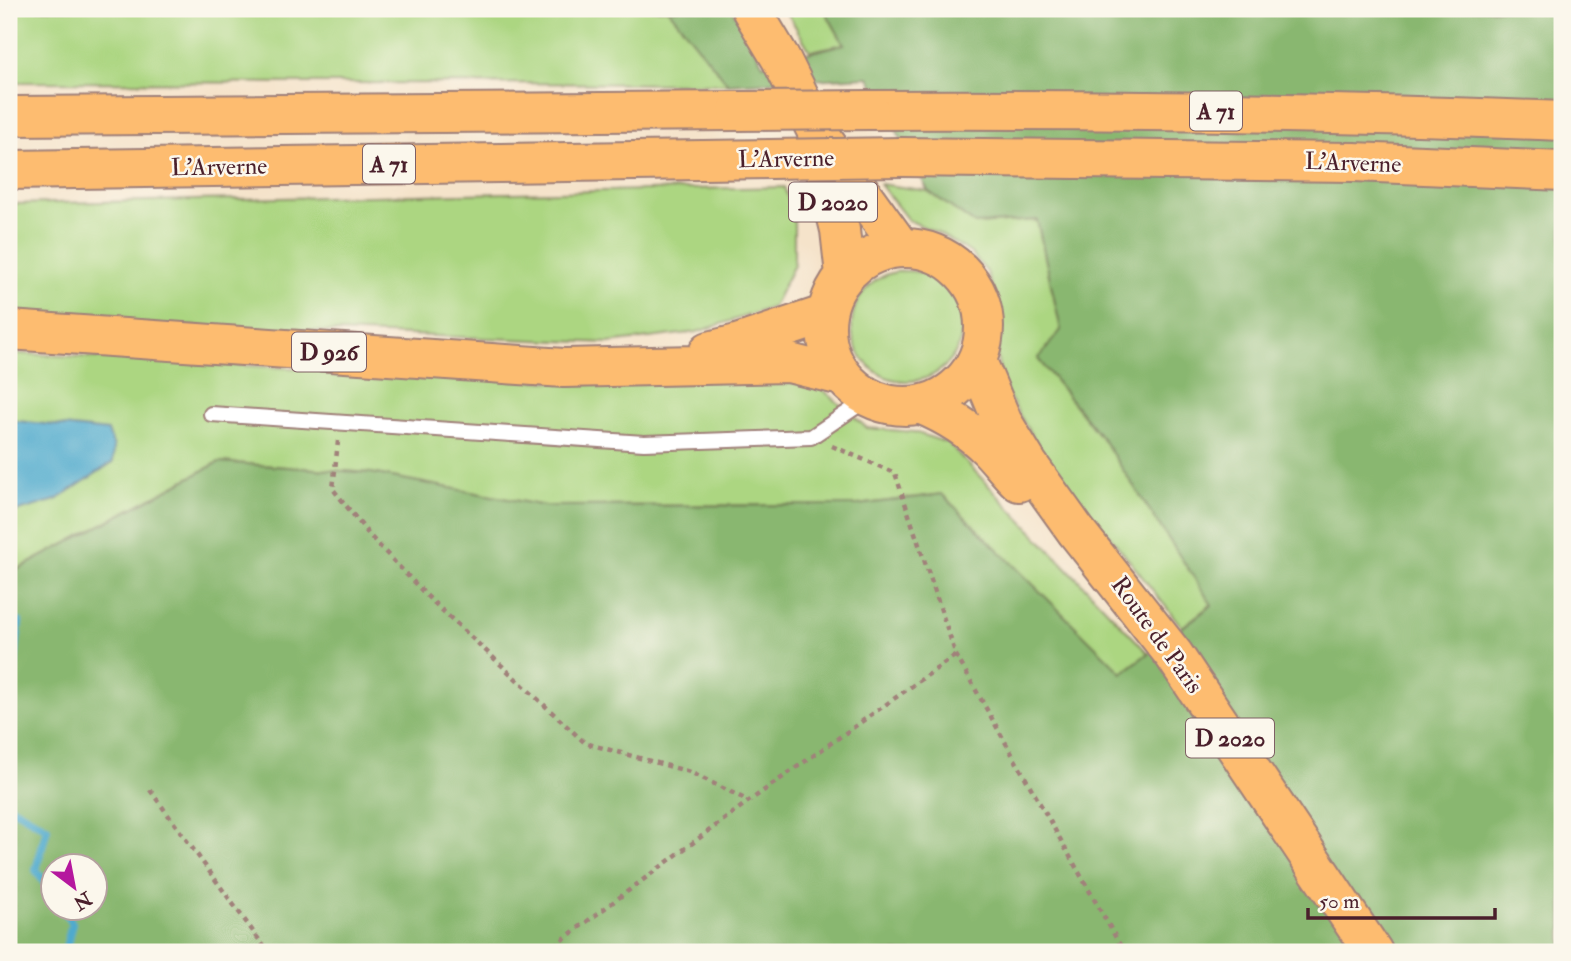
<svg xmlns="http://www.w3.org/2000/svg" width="1571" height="961" font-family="'IM FELL Double Pica',serif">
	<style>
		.green { fill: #acd681; stroke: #7b7a56; stroke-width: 2 }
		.forest { fill: #89b76f; stroke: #6a6b4d; stroke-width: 2; fill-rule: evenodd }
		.water { fill: #50aace; stroke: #4d647c; stroke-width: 2 }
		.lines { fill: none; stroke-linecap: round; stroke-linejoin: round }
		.stream { stroke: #50aace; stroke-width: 8 }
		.lane-casing { stroke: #a0817a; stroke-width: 18 }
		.primary-casing { stroke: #a0817a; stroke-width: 42 }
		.highway-casing { stroke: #a0817a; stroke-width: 42 }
		.path { stroke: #a0817a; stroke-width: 4.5; stroke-dasharray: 5 5; stroke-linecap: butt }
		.lane { stroke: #fff; stroke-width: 14 }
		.primary { stroke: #fdbc6f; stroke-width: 38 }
		.highway { stroke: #fdbc6f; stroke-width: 38 }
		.highway-bridge-casing { stroke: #a0817a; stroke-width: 42; stroke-linecap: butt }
		.highway-bridge { stroke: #fdbc6f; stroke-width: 38 }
		.labels { text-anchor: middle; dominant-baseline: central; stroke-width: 5; stroke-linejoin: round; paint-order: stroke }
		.shield { fill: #fbf7ec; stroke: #7f6065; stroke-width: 2 }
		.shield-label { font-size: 23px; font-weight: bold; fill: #4a1f2b }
		.street-label { font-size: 24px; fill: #4a1f2b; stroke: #fbf7ec }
	</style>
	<rect width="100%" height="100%" fill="#fbf7ec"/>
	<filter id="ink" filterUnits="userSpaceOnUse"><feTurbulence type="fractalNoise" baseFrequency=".0143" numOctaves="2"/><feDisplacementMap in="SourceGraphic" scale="14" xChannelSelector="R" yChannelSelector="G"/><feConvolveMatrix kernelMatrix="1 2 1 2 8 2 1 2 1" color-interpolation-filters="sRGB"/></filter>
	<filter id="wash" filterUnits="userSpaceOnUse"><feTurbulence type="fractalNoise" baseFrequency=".00686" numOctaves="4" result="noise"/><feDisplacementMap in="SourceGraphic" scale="28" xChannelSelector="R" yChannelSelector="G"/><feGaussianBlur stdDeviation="1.57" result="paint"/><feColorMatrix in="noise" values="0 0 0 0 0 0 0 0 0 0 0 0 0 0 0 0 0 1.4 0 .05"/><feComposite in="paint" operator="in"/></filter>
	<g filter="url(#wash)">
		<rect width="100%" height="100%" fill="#f5e3ca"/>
		<path class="green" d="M9 9H668L728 84 9 82Z
			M785 9H824L844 44 810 51Z
			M880 184 928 191 975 224 1037 220 1061 330 1039 360 1109 448 1212 604 1182 627 1105 530 1047 462 1004 388 997 357 1000 310 987 272 971 253 938 233 908 220Z
			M784 187 794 216V265L773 307 697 332 609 343 9 319V204Z
			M852 326a55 55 0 1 1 110 0a55 55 0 1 1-110 0Z
			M9 353 573 383 772 379 820 387 867 428 914 432 948 443 1148 653 1122 673 941 494 858 505 545 506 371 473 219 462 9 574Z"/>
		<path class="forest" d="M668 9H732L763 64 844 44 824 9H1562V952H9V574L219 462 371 473 545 506 858 505 942 494 1122 673 1212 605 1102 438 1038 359 1061 330 1037 220 975 224 928 191 869 77 728 84ZM52 866H94V908H52Z"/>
		<path class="water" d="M9 420 108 431 114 447 113 462 56 500 9 514Z"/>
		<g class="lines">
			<path class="stream" d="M9 713 19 622
				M9 806 47 828 36 870 52 894
				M62 908 72 923 65 952"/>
		</g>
	</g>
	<g filter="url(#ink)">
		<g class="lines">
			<defs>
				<path id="lane" d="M211 414 644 443 811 437 869 398"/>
				<path id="primary" d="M751 9 781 59 816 130 901 248
					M821 152 840 230 845 275
					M826 327a79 79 0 1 1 158 0a79 79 0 1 1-158 0Z
					M9 330 564 368 789 363 842 376
					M709 351 737 344 827 314
					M977 361 1003 423 1028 464 1076 531 1174 655 1373 952
					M922 405C946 415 969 429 988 448 999 459 1008 472 1019 482"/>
				<path id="highway" d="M869 110C1101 109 1331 112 1562 121
					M9 116 738 111
					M901 157 1354 162 1562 171
					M9 170 770 159"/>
			</defs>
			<use href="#lane" class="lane-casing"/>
			<use href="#primary" class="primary-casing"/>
			<use href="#highway" class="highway-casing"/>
			<path class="path" d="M338 441 333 489 370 536 428 597 585 743 690 772 749 801
				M832 446 895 473 956 655 1124 952
				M150 790 268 952
				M546 952 749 801 956 655"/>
			<use href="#lane" class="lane"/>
			<use href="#primary" class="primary"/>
			<use href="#highway" class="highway"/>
			<defs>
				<path id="highway-bridge" d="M738 111 869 110
					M770 159 901 157"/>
			</defs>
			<use href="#highway-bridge" class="highway-bridge-casing"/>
			<use href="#highway-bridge" class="highway-bridge"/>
		</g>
	</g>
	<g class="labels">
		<g class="shield">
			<rect x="1190" y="91.5" width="52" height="39" rx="5"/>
			<rect x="363" y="144.5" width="52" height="39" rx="5"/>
			<rect x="789" y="182.5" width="88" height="39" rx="5"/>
			<rect x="292" y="332.5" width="74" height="39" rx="5"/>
			<rect x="1186" y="718.5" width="88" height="39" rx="5"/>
		</g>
		<g class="shield-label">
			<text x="1216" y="111">A 71</text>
			<text x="389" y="164">A 71</text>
			<text x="833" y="202">D 2020</text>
			<text x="329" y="352">D 926</text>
			<text x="1230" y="738">D 2020</text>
		</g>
		<g class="street-label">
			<text transform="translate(786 159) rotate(-1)">L'Arverne</text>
			<text transform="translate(1353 163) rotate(2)">L'Arverne</text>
			<text transform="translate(219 167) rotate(-1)">L'Arverne</text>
			<text transform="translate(1157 635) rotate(54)">Route de Paris</text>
		</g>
	</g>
	<rect width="1571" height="961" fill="none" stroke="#fbf7ec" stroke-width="35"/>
	<g transform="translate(74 887) rotate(148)"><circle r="33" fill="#fbf7ec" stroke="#b4a19f" stroke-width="2"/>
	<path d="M0-5L12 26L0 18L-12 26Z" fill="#b5179e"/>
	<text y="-10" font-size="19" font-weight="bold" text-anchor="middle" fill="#4a1f2b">N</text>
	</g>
	<path d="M1308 908v10h187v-10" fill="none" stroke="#4a1f2b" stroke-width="3.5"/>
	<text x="1319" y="908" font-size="21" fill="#4a1f2b" stroke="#fbf7ec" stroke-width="5" paint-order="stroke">50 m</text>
</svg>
